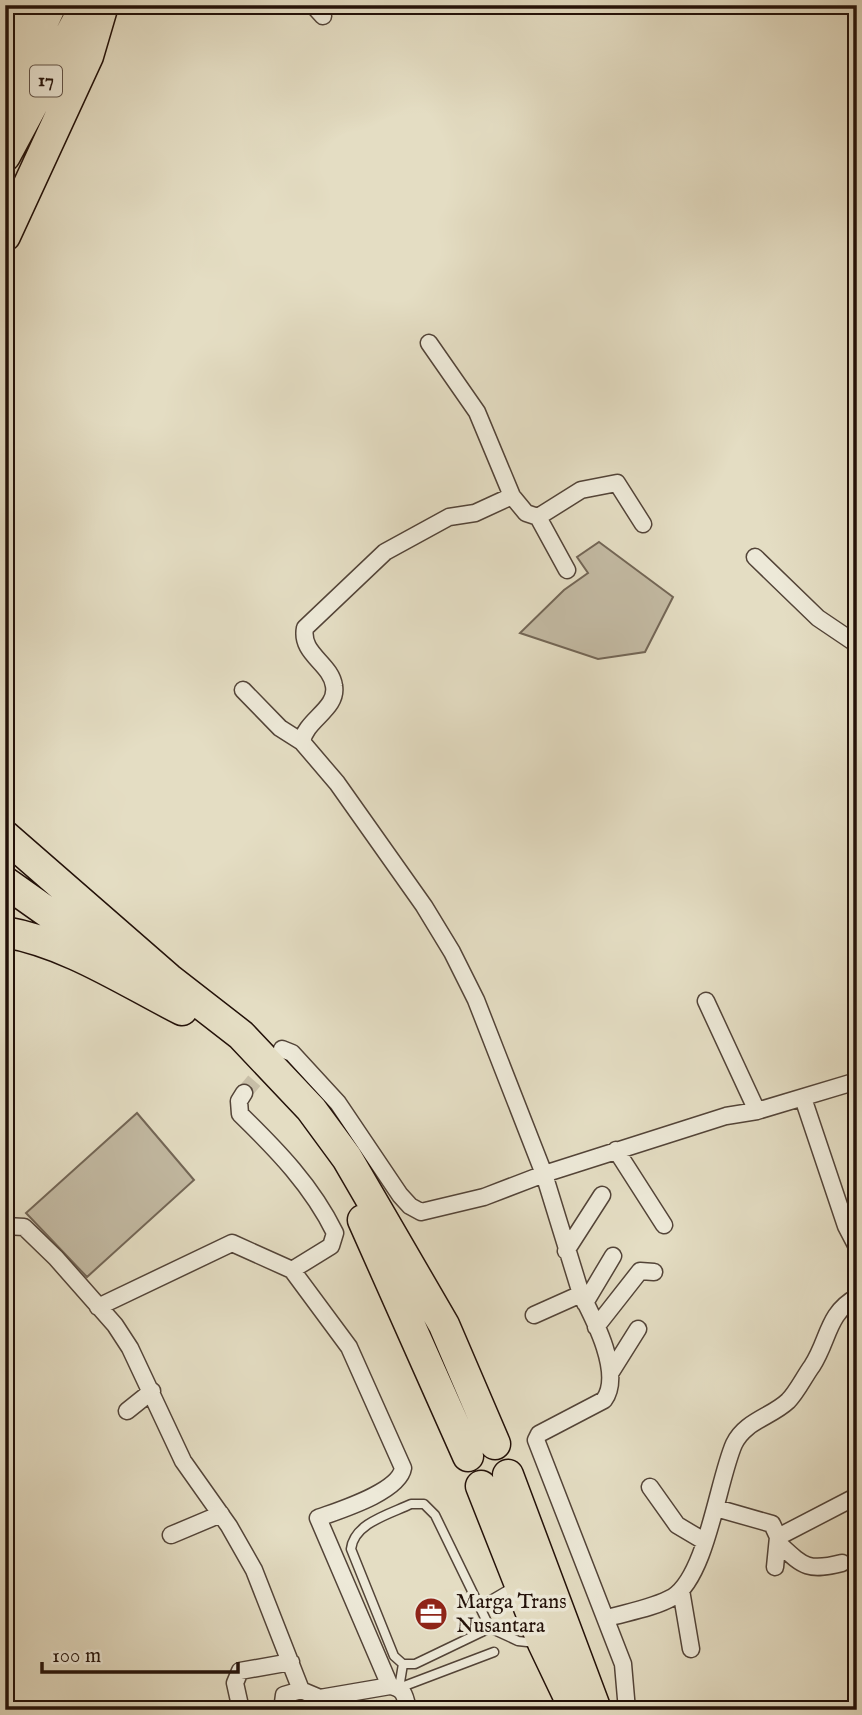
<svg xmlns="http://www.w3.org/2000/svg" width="862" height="1715" font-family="'IM FELL English',serif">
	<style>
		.green { fill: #c3baa3; stroke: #736656; stroke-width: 2 }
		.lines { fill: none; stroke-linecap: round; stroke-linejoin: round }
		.street-tunnel { stroke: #c7bea7; stroke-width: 16; stroke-dasharray: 16 8; stroke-linecap: butt }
		.lane-casing { stroke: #534438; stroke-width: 11 }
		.street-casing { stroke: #534438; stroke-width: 19 }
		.highway-casing { stroke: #231109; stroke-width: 33 }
		.lane { stroke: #ede9d8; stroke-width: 8 }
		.street { stroke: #ede9d8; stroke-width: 16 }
		.highway { stroke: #e4ddc3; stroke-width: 30 }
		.labels { text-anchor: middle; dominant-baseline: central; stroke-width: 7; stroke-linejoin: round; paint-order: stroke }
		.shield { fill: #ede9d8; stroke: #605247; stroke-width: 2 }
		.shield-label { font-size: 19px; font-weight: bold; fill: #231109 }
		.poi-label { font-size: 21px; fill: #231109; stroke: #ede9d8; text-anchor: start }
	</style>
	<rect width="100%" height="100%" fill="#e4ddc3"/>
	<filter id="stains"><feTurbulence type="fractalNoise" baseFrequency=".00286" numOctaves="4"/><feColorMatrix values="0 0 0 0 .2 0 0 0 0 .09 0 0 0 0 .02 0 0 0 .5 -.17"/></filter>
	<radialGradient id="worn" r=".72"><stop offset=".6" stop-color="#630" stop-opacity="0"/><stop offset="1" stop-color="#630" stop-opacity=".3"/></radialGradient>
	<path class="green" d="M599 542 673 597 645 652 598 659 520 633 564 590 588 573 577 557Z
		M137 1113 194 1180 87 1277 26 1213Z"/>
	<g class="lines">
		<path class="street-tunnel" d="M244 1093 272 1060"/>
		<defs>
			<path id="lane" d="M411 1504H424L435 1515 490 1628 415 1664H403L394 1656 351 1549C354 1523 390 1514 411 1504Z
				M479 1607 513 1587
				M490 1628 518 1641 536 1643
				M399 1688 494 1652
				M399 1688 403 1664"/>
			<path id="street" d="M313 5 323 16
				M429 343 477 412 512 496
				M538 517 581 490 617 483 643 524
				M755 557 818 618 855 643
				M857 634V667
				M243 690 280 728 302 742 337 783 424 906 452 952 476 1000 544 1174 484 1197 421 1212 410 1206 400 1195 338 1103 292 1053 282 1049
				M302 742C305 720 338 709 334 686 331 663 300 654 305 628L385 552 449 517 475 513 512 496 526 513 538 517 567 570
				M706 1001 757 1111
				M244 1093 239 1101 240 1114C277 1150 312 1186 335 1233L331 1246 292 1270
				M803 1098 846 1226 857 1247
				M616 1150 664 1225
				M5 1226 24 1227 56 1258 115 1325 130 1348 183 1461 229 1526 254 1570 301 1690 320 1698 390 1686C405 1689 405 1696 408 1710
				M566 1251 602 1195
				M581 1294 544 1174 726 1116 757 1111 857 1081
				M585 1303 613 1256
				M98 1307 232 1243 292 1270 349 1347 403 1468C399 1492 340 1510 318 1518L390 1686
				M534 1315 581 1294C594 1319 623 1374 604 1400L539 1434 536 1440 623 1664 627 1710
				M596 1327 640 1271 654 1272
				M611 1372 638 1329
				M127 1411 152 1391
				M650 1487 677 1525 704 1541
				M716 1508 772 1524 778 1537 775 1567
				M171 1535 221 1514
				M778 1537 857 1496
				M778 1543C803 1566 807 1572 842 1563
				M681 1590 691 1649
				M607 1618C628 1612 654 1608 673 1597 707 1575 718 1480 734 1444 745 1421 771 1417 788 1401 797 1392 804 1377 812 1366 829 1340 827 1313 857 1297
				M241 1710 235 1683 240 1671 291 1662
				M282 1710 284 1695 301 1690"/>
			<path id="highway" d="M5 41 25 5
				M5 103 51 5
				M5 156 86 5
				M5 236 88 56 103 5
				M5 836 169 979 241 1035 311 1109 347 1158 444 1325 495 1444
				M5 882 145 981
				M5 932C68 943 125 981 182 1010
				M363 1220 468 1456
				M508 1475 596 1710
				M481 1486 543 1643 575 1710"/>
		</defs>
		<use href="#lane" class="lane-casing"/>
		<use href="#street" class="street-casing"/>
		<use href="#highway" class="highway-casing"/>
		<use href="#lane" class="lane"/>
		<use href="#street" class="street"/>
		<use href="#highway" class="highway"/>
	</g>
	<defs>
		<symbol id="office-disc" viewBox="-11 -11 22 22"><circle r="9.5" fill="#8f2418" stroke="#ede9d8"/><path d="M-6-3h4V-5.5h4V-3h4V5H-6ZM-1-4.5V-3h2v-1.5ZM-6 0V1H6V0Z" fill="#fff"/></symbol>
	</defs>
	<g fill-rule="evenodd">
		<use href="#office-disc" x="412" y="1595" width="38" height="38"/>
	</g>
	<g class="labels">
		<rect class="shield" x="30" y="65.5" width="32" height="31" rx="5"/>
		<g class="shield-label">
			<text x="46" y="81">17</text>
		</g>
		<g class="poi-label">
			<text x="456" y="1602">Marga Trans<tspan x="456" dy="24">Nusantara</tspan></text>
		</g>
	</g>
	<rect width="862" height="1715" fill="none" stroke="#e4ddc3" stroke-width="28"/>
	<rect x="7" y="7" width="848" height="1701" fill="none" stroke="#231109" stroke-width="3.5"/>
	<rect x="14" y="14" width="834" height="1687" fill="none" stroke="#231109" stroke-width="2"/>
	<path d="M42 1662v10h196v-10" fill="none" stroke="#231109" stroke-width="3.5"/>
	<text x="52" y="1662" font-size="21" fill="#231109" stroke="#ede9d8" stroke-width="5" paint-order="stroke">100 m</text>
	<rect width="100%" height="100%" filter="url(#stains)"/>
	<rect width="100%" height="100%" fill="url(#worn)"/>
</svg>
